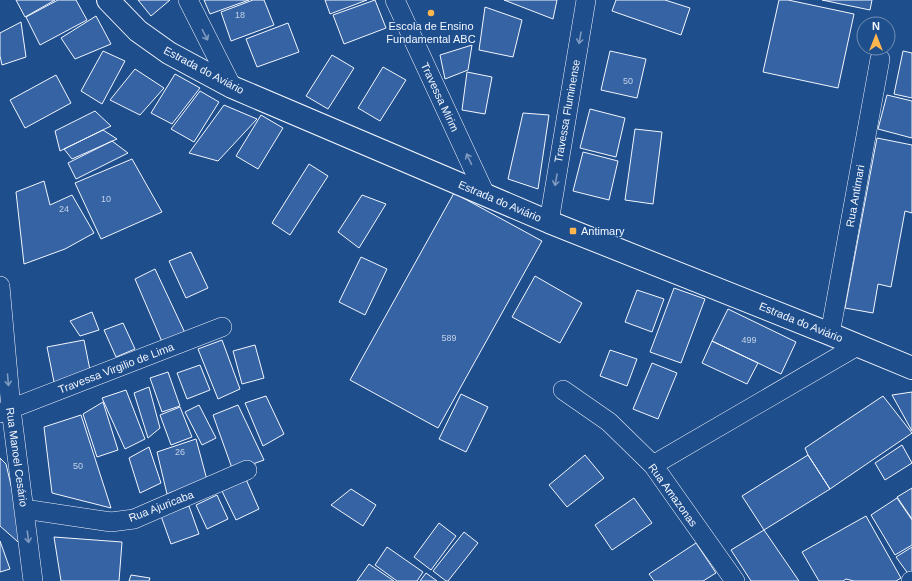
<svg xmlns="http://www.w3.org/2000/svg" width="912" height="581" font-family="Arial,sans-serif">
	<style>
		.building { fill: #3563a3; stroke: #f2f6ff }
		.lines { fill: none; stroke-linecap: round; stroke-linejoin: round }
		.street-casing { stroke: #f2f6ff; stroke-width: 20 }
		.secondary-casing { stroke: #f2f6ff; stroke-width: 24 }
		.street { stroke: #1f4e8c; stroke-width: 19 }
		.secondary { stroke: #1f4e8c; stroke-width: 22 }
		.oneway { stroke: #7e9ac0 }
		.poi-dot { fill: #ffb74d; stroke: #1f4e8c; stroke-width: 1.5 }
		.labels { text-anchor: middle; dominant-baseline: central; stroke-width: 3; stroke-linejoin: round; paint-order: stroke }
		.number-label { font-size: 9px; fill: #c3d1e8 }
		.poi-label { font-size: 11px; fill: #f2f6ff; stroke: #1f4e8c }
		.street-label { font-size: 11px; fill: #f2f6ff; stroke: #1f4e8c }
	</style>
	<rect width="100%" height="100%" fill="#1f4e8c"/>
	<path class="building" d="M16 0H55L25 17Z
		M58 0H76L87 20 40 45 26 17Z
		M138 0H170L151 16Z
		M204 0H249L210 14Z
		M253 0H264L274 25 231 41 221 12Z
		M325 0H367L330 14Z
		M375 0 386 28 344 44 333 15Z
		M504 0H557L553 19Z
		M616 0H665L690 8 681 35 612 11Z
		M779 0H788L854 14 838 88 763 72Z
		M822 0H872L870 10Z
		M485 7 522 20 513 57 479 50Z
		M96 16 111 44 75 59 61 38Z
		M21 22 26 57 2 65 0 56V33Z
		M288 23 299 52 257 67 246 39Z
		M472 45 468 70 445 79 440 55Z
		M103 51 125 61 102 104 81 91Z
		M610 51 646 59 637 98 601 90Z
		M903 51 912 53V98L894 94Z
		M332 55 354 68 328 109 306 96Z
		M383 67 406 80 380 121 358 108Z
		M135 69 164 88 140 115 110 100Z
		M467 72 492 77 485 114 462 110Z
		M175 74 200 88 172 124 151 113Z
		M56 75 71 103 25 128 10 100Z
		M200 91 219 102 194 142 171 129Z
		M887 95 912 101V138L878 129Z
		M224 105 257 119 218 161 189 153Z
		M590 109 625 118 616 157 580 148Z
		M95 111 111 126 60 151 55 131Z
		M523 113 549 115 538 189 508 179Z
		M261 115 283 128 258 169 236 156Z
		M635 129 662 132 653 204 625 200Z
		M103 130 117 139 72 159 64 149Z
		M877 138 912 145V213L905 211 891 287 878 284 873 313 845 308Z
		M112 141 128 153 76 179 68 163Z
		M583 152 618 161 609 200 573 191Z
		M132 159 162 212 101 239 75 183Z
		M309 164 328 176 290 235 272 223Z
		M44 181 50 205 72 195 94 233 65 249 24 264 16 192Z
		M454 193 542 241 438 428 350 380Z
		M362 195 386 204 359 248 338 232Z
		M191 252 208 288 186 298 169 261Z
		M361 257 387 269 365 315 339 302Z
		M155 269 186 335 163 344 135 279Z
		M535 276 582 303 560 343 512 317Z
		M674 288 705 299 681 363 650 352Z
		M637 290 664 299 652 332 625 322Z
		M728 309 796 342 781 374 712 341Z
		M92 312 99 330 80 336 70 321Z
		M123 323 135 349 116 357 104 330Z
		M84 340 91 375 54 382 47 347Z
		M222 340 240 389 218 399 198 349Z
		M712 341 758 363 747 384 702 363Z
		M255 345 264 378 242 384 233 351Z
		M610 350 637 359 627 386 600 376Z
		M652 363 677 373 658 419 633 409Z
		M200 365 210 390 187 399 177 373Z
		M168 372 180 406 162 412 150 378Z
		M149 387 160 428 148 438 134 393Z
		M126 390 145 439 125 449 102 398Z
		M912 392V431L892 395Z
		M461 394 488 407 466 452 439 439Z
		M266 396 284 434 263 446 245 403Z
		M883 396 912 433 830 489 808 455 805 448Z
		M103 402 118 450 97 457 83 414Z
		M199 405 216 438 202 445 185 412Z
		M238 405 264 460 233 471 213 415Z
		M180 407 192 437 171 445 160 415Z
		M81 415 111 508 52 493 44 427Z
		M196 439 207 480 167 494 157 452Z
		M902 445 912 463 885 480 875 463Z
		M149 447 161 483 140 493 129 458Z
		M585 455 604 478 567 507 549 485Z
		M808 455 830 489 764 530 742 496Z
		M0 458 6 464 26 549 0 526Z
		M245 477 259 509 236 520 221 489Z
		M912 488V519L897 497Z
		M351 489 376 505 363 526 331 505Z
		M217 495 228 519 207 529 196 505Z
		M634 498 652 523 612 550 595 525Z
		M897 498 912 520V545L895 555 871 515Z
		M189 506 199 534 171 544 161 516Z
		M866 516 901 578 896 581H854L846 579 843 581H819L802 552Z
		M439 523 456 536 431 570 414 557Z
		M764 530 799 581H751L731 550Z
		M464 532 478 543 448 581H446L433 571Z
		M54 537 122 542 119 581H61Z
		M0 541 10 569 0 572Z
		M696 543 716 573 703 581H654L649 574Z
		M387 547 423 572 417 581H397L375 565Z
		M912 547V573L909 575 896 557Z
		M369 564 394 581H357Z
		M426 573 437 581H420Z
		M131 575 150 578 149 581H129Z"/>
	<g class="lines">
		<defs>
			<path id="street" d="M188 0 232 87
				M395 0 485 194
				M549 222 586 0
				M0 286 11 409 33 581
				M830 334 880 59
				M563 390 609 422 653 465 735 581
				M0 413 222 327
				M653 465 857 346
				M24 509 111 522 134 519 247 470
				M911 581H912"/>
			<path id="secondary" d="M108 0 138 31 169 53 232 87 549 222 830 334 912 368"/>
		</defs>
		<use href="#street" class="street-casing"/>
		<use href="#secondary" class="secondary-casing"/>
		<use href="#street" class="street"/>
		<use href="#secondary" class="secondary"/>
	</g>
	<defs><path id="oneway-shaft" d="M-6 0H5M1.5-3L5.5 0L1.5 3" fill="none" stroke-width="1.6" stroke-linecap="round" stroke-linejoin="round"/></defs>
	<g class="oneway">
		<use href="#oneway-shaft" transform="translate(205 35) rotate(63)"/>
		<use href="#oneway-shaft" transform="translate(580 38) rotate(100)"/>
		<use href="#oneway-shaft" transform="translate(469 159) rotate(-115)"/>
		<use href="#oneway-shaft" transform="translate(556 180) rotate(100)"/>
		<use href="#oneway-shaft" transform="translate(8 380) rotate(85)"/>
		<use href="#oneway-shaft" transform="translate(28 537) rotate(83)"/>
	</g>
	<g class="poi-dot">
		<circle cx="431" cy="13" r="4"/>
		<rect x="569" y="227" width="8" height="8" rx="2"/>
	</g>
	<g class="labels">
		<g class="number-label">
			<text x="240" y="15">18</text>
			<text x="628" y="81">50</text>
			<text x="106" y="199">10</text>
			<text x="64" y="209">24</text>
			<text x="449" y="338">589</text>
			<text x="749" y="340">499</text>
			<text x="180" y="452">26</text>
			<text x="78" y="466">50</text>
		</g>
		<g class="poi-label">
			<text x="431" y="26">Escola de Ensino<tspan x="431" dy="13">Fundamental ABC</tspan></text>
			<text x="581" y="231" text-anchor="start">Antimary</text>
		</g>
		<g class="street-label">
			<text transform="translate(204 70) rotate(28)">Estrada do Aviário</text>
			<text transform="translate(440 97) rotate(65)">Travessa Mirim</text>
			<text transform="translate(567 111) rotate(-80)">Travessa Fluminense</text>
			<text transform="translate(855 196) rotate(-80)">Rua Antimari</text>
			<text transform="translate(500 201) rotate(23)">Estrada do Aviário</text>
			<text transform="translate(801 322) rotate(22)">Estrada do Aviário</text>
			<text transform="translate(116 368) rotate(-21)">Travessa Virgilio de Lima</text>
			<text transform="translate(17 457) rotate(82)">Rua Manoel Cesário</text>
			<text transform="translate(673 495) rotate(54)">Rua Amazonas</text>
			<text transform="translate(161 506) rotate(-21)">Rua Ajuricaba</text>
		</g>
	</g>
	<g transform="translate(876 36)"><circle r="19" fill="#1f4e8c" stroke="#7391ba"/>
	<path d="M0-3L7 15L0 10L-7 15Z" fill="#ffb74d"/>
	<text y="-6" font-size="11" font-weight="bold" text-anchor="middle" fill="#f2f6ff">N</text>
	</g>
</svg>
